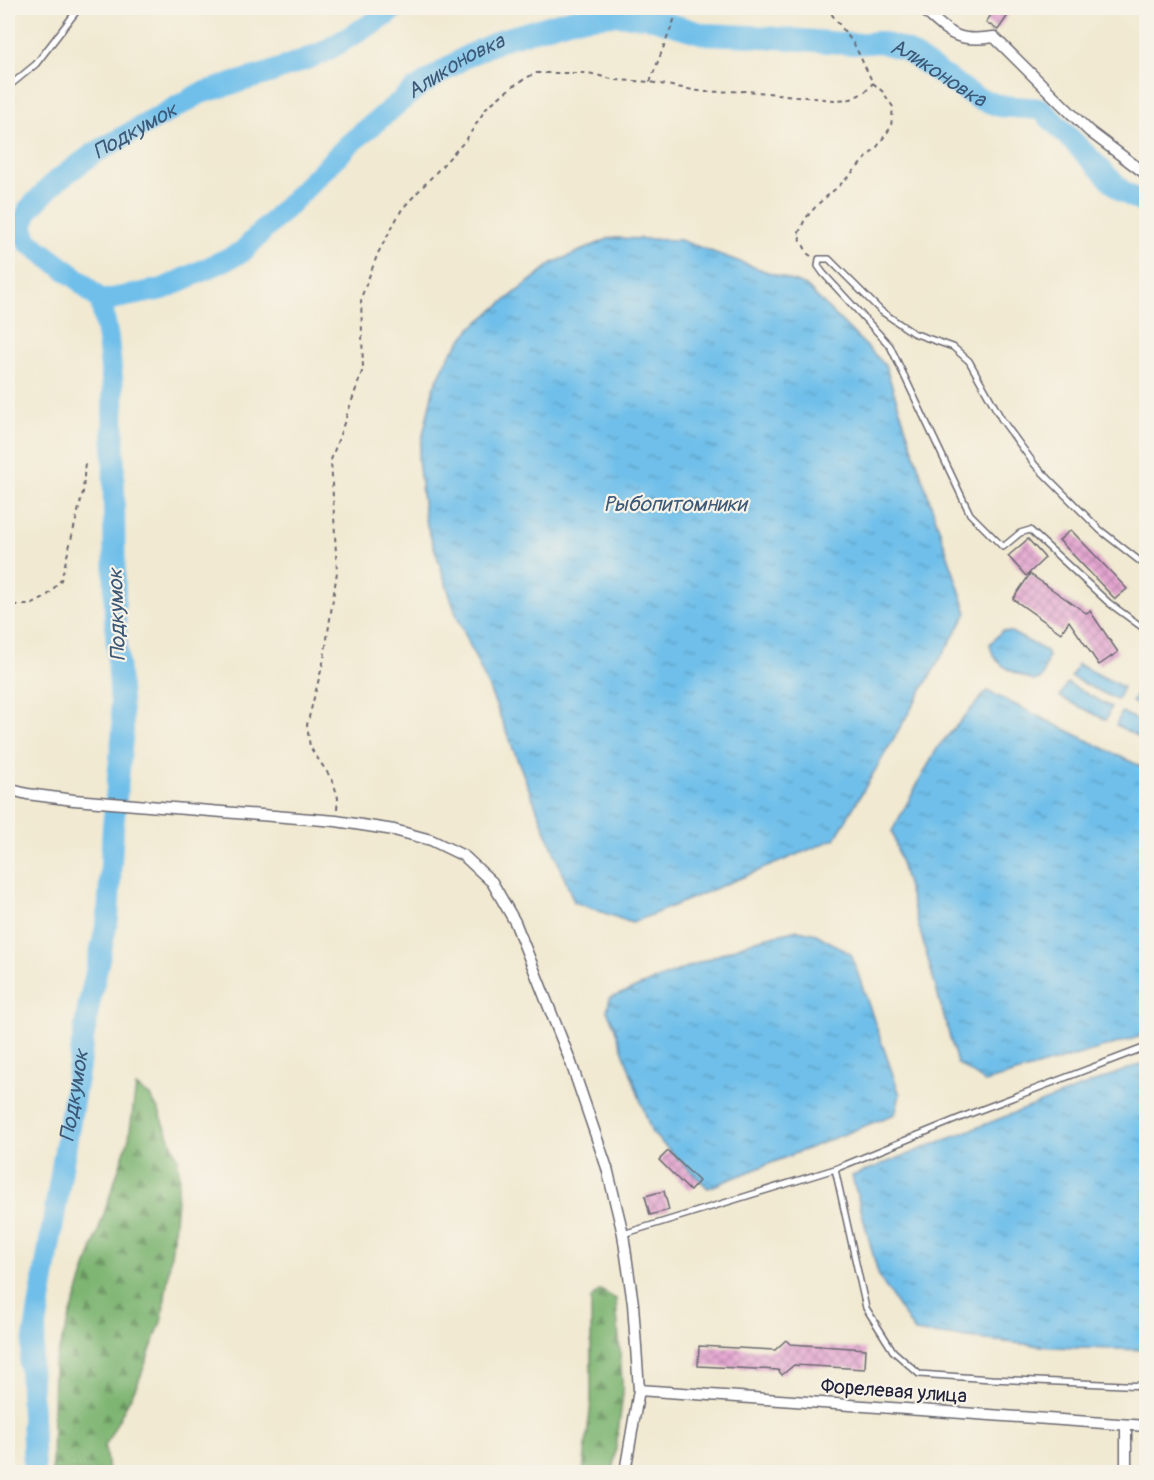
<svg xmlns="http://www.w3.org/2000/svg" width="1154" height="1480" font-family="Pangolin,sans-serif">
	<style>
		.forest { fill: url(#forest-firs); stroke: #506c56; stroke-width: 1.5 }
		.water { fill: url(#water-ripples); stroke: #487092; stroke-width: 1.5 }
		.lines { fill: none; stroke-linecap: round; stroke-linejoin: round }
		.river { stroke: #6fbfea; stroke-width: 22 }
		.building { fill: url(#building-cross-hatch) }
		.service-casing { stroke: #6a6870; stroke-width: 8 }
		.minor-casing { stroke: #6a6870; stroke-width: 13 }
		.path { stroke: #6a6870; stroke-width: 2; stroke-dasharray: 4.5 4.5; stroke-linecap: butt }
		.service { stroke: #fff; stroke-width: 5 }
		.minor { stroke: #fff; stroke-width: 10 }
		.labels { text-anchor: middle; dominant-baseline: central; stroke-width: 4.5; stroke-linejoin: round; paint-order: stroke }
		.street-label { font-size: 20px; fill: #22223b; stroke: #f7f3e8 }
		.water-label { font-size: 21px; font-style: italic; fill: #3d5978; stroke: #f7f3e8 }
	</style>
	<defs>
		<pattern id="forest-firs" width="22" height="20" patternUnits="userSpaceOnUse" patternTransform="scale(1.5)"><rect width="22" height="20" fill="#7eb572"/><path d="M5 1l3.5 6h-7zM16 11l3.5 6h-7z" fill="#67935f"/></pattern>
		<pattern id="water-ripples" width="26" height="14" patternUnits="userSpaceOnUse" patternTransform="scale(1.5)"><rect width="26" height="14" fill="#6fbfea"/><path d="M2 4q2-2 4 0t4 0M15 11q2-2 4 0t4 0" fill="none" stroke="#5b9bbf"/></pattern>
		<pattern id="building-cross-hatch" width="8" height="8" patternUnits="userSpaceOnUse" patternTransform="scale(1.5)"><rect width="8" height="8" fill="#e4a5d0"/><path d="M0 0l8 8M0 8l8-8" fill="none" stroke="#b886aa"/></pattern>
	</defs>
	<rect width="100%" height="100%" fill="#f7f3e8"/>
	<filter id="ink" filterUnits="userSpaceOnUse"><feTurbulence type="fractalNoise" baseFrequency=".0167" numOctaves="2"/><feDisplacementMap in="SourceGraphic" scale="12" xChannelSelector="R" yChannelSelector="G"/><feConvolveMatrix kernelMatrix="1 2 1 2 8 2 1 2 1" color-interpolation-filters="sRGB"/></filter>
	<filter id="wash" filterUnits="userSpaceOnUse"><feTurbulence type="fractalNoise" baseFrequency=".008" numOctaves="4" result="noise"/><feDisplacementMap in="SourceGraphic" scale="24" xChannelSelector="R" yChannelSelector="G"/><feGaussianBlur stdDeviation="1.35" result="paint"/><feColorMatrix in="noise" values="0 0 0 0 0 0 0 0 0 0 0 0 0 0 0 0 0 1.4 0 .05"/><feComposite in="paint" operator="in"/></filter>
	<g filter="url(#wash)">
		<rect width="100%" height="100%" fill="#f1e9d1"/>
		<path class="forest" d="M136 1086 150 1096 159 1111 178 1159 179 1176 174 1233 162 1319 138 1383 105 1446 108 1472H52L54 1365 129 1138Z
			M600 1290 616 1299 623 1394 613 1472H583L591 1402V1299Z"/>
		<path class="water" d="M610 238 680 240 806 286 885 365 967 613 835 839 632 923 574 902 491 693 456 614 425 519 418 458 434 386 451 353 472 327 553 263Z
			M1002 631 1011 632 1046 651 1048 656 1042 678 1034 681C1015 672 993 667 990 644Z
			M1078 664 1123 687 1117 700 1071 677Z
			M1067 683 1111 707 1106 720 1060 697Z
			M1140 688 1146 692V710L1132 702Z
			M987 691 1146 769V1035L985 1082 957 1063 892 831 938 747Z
			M1122 712 1146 725V741L1116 725Z
			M798 930 816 934 851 954 900 1095 895 1114 708 1188 652 1133 613 1023 607 1011 610 998 756 940Z
			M1146 1062V1350L1051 1347 915 1332 879 1277 852 1176Z"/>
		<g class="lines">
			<g class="river">
				<path id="s1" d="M101 301 163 289 242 252 348 145 414 90 467 56 504 39 573 19 612 15 646 17 704 34 750 36 854 44 880 42 905 50 977 98 1000 106 1041 109 1123 192 1146 204"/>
				<path id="s2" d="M34 1472 30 1363 89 1004 108 918 113 827 123 730 115 618 113 388 108 339 101 301 78 279 28 242 22 226 29 209 55 182 93 154 201 93 269 73 322 53 385 16 394 8"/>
			</g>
		</g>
		<g id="blocks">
			<path class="building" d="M996 8H1013L998 30 986 22Z
				M1071 530 1127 589 1115 599 1059 540Z
				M1028 539 1045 558 1026 576 1008 556Z
				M1030 574 1086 613 1090 611 1118 652 1099 665 1069 621 1061 633 1013 599Z
				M668 1151 699 1181 690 1191 659 1160Z
				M664 1191 669 1210 650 1215 645 1196Z
				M786 1340 790 1344 866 1349 865 1369 794 1365 782 1375 778 1370 698 1366 699 1346 775 1350Z"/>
		</g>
	</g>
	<g filter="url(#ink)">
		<use href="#blocks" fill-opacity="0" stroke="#6a6870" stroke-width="1.5"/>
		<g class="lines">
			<defs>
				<path id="service" d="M8 87 36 64 79 8
					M1146 566 1100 530 1035 465 1002 420 969 361 953 347 913 333 881 311 829 259H819L818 266 823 273 890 346 970 514 1003 547 1020 533 1030 530 1109 603 1146 630
					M8 823 9 819V789
					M835 1169 972 1113 1146 1047
					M623 1234 835 1169 866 1308 893 1351 919 1374 991 1379 1146 1386"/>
				<path id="minor" d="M921 8C950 32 953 43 994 37L1089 131 1146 174
					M8 789 27 794 74 800 336 821 394 830 431 840 464 856 492 882 515 922 570 1060 607 1168 623 1234 633 1304 639 1390 625 1472
					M639 1390 1146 1426
					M1126 1472V1426"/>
			</defs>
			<use href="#service" class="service-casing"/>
			<use href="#minor" class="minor-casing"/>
			<path class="path" d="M650 82 676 15 683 8
				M811 256 808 254 798 235 805 219 818 204 840 185 877 147 891 127 893 107 883 92 873 83 854 44 827 8
				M8 598 15 605H31L46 597 61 580 83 492 85 461
				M337 809 338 798 333 781 310 747 307 725 324 659 337 572 331 460 363 369 361 298 378 253 402 209 466 140 487 107 513 86 535 73H589L615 80 650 82 704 92 748 91 834 100 851 99 865 92 873 83
				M1104 1472V1470H1114"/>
			<use href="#service" class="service"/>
			<use href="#minor" class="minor"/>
		</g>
	</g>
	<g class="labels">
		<g class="street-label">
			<text transform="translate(894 1391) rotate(4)">Форелевая улица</text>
		</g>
		<g class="water-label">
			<text stroke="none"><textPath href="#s1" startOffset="435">Аликоновка</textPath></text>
			<text stroke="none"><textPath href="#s1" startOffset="939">Аликоновка</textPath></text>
			<text stroke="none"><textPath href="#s2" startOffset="1442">Подкумок</textPath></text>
			<text x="675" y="504">Рыбопитомники</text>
			<text transform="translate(117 615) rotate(-92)">Подкумок</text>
			<text stroke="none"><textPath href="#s2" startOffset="380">Подкумок</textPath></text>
		</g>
	</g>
	<rect width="1154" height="1480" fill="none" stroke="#f7f3e8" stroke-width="30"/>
</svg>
